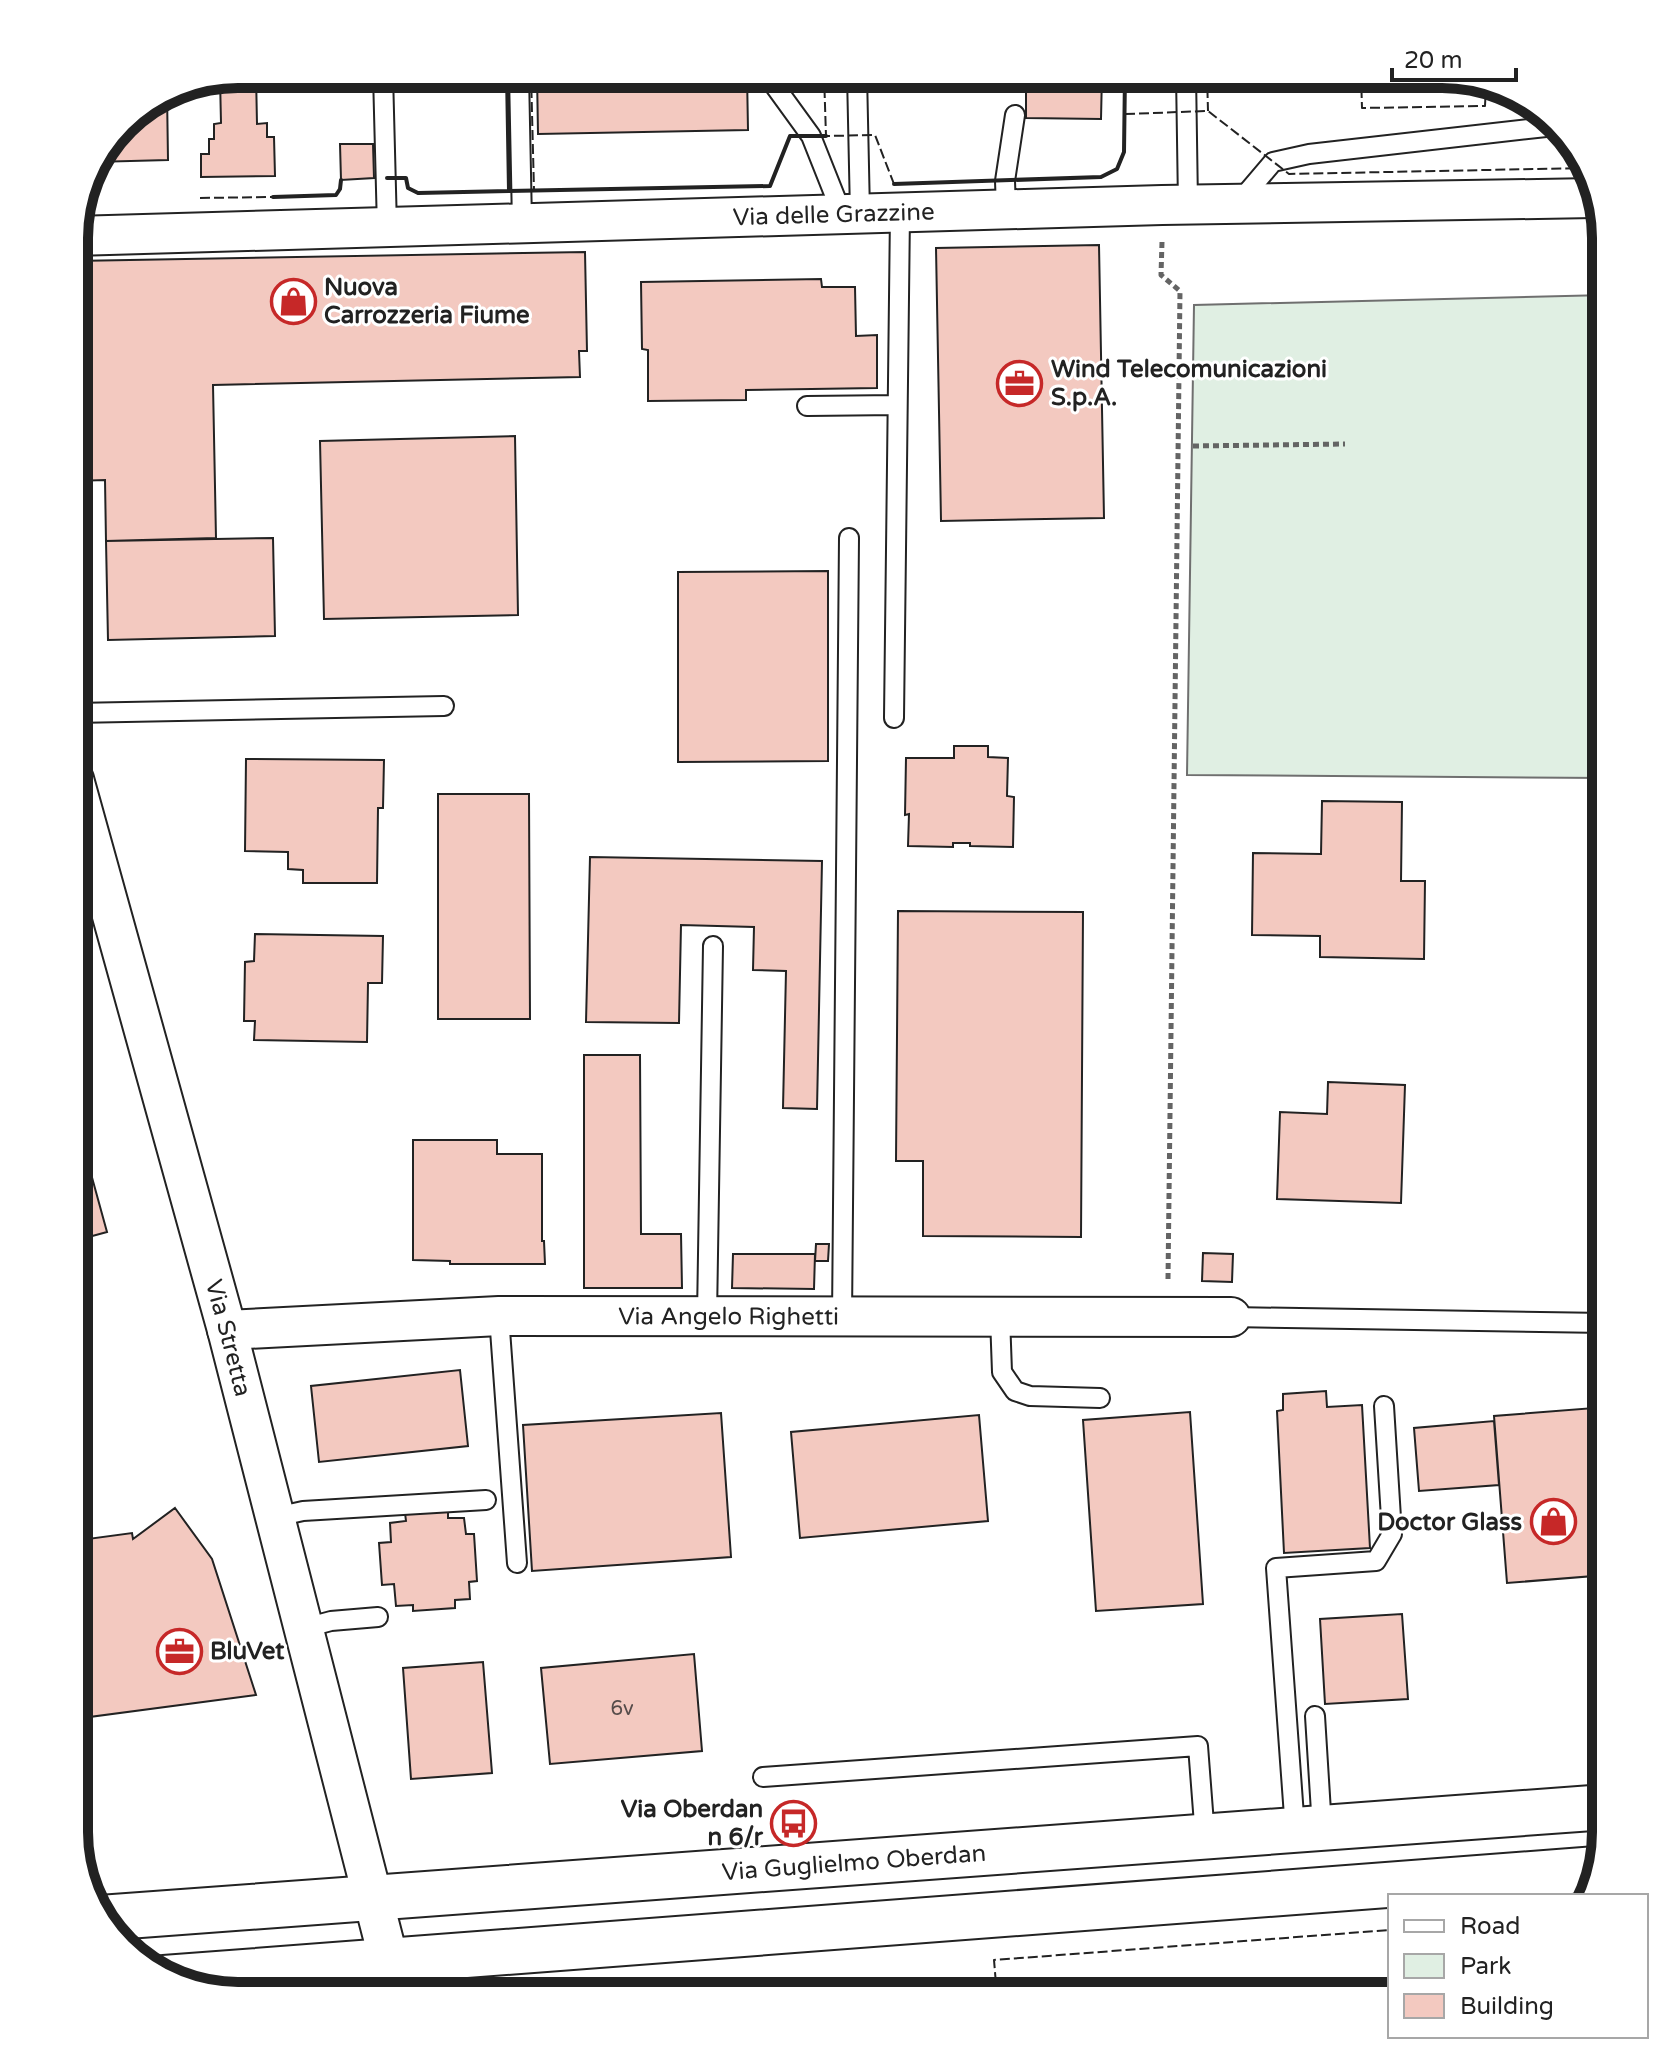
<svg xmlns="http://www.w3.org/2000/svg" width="1680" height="2070" font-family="'Varela Round',sans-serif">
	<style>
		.green { fill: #e0efe3; stroke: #6f6f6f; stroke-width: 2 }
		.building { fill: #f3c9c0; stroke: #222; stroke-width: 2 }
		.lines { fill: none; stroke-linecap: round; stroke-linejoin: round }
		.service-casing { stroke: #222; stroke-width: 22 }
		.minor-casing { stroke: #222; stroke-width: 42 }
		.secondary-casing { stroke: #222; stroke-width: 48 }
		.path { stroke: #646464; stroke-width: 5; stroke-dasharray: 6 4; stroke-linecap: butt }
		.service { stroke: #fff; stroke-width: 18 }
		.minor { stroke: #fff; stroke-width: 38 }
		.secondary { stroke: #fff; stroke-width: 44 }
		.fence { stroke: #222; stroke-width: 2; stroke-dasharray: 10 4; stroke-linecap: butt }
		.wall { stroke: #222; stroke-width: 4 }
		.labels { text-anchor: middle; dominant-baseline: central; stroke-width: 6; stroke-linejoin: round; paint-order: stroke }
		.number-label { font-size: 20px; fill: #564c4a }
		.street-label { font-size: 24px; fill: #222; stroke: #fff }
		.poi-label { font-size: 24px; font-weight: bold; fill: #222; stroke: #fff; text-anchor: start }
		.rim { fill: none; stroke: #222; stroke-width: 10 }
	</style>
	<rect width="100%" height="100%" fill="#fff"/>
	<path class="green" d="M1606 295V778L1187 775 1194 305Z"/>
	<path class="building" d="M238 74H256L257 124 267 123V137H274L275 176 201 177V154H209V139H214V124L221 123 220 78Z
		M537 74H747L748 130 538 134Z
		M1011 74H1102L1101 119 1026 118V91H1011Z
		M167 92 168 160 94 162 130 115Z
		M340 144H373L374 178 341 180Z
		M1099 245 1104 518 941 521 936 248Z
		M585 252 587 351H579L580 377 213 385 216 538 106 541 105 480 74 481V261Z
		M821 279 822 287H855L856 336 877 335V388L746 390V400L648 401V350L642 349 641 282Z
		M515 436 518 615 324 619 320 441Z
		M273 538 275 636 108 640 106 541Z
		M828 571V761L678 762V572Z
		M954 746H988V757L1008 758 1007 796 1014 797 1013 847 970 846V843H953V847L908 846 909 814 905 815 906 758H954Z
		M246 759 384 760 383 808H378L377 883H303V870L288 869V852L245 851Z
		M438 794H529L530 1019H438Z
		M1322 801 1402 802 1401 881H1425L1424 959 1320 957V936L1252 935 1253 853 1321 854Z
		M590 857 822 861 817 1109 783 1108 786 971 753 970 754 927 681 925 679 1023 586 1022Z
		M898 911 1083 912 1081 1237 923 1236V1161H896Z
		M255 934 383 936 382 983H368L367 1042 254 1040 255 1021H244L245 962 254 961Z
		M584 1055H640L641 1234H681L682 1288H584Z
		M1328 1082 1405 1085 1401 1203 1277 1199 1280 1112 1327 1114Z
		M74 1112 107 1232 74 1241Z
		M413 1140H497V1154H542V1241H544L545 1264H450V1261L413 1260Z
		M816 1244H829L828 1261H815Z
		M1203 1253 1233 1254 1232 1282 1202 1281Z
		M733 1254H815L814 1289 732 1288Z
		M460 1370 468 1446 319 1462 311 1386Z
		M1326 1391 1327 1407 1362 1405 1370 1548 1284 1553 1277 1411 1283 1410V1394Z
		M1594 1408 1606 1575 1507 1583 1494 1416Z
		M1190 1412 1203 1604 1096 1611 1083 1420Z
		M721 1413 731 1557 532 1571 523 1425Z
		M979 1415 988 1521 800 1538 791 1432Z
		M1494 1421 1499 1485 1419 1491 1414 1428Z
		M175 1508 212 1559 256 1695 74 1719V1543L81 1546 80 1540 132 1533 133 1539Z
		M448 1511V1518H464L466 1534H474L477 1581 469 1582 470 1599 455 1600V1608L413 1611V1605L396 1606 394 1584 382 1585 379 1543 391 1542 390 1523 406 1521 405 1513Z
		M1402 1614 1408 1699 1325 1704 1320 1619Z
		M694 1654 702 1751 550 1764 541 1668Z
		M483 1662 492 1773 411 1779 403 1668Z"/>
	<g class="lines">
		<defs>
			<path id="service" d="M383 74 387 228
				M519 74 522 223
				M766 74 811 136 842 214
				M857 74 860 213
				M1186 74 1188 204
				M1239 202 1273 162 1309 154 1555 126
				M1006 209 1005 181 1015 115
				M807 406 897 405
				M74 713 444 706
				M894 718 900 213
				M499 1316 517 1563
				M707 1316 713 946
				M1000 1317 1002 1372 1015 1391 1030 1396 1100 1398
				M1231 1317 1606 1323
				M842 1318 849 538
				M276 1517 303 1511 486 1500
				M305 1628 331 1621 378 1617
				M1315 1716 1322 1828
				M763 1777 1198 1746 1205 1837
				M1295 1830 1276 1568 1376 1561 1392 1534 1384 1406"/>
			<g id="minor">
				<path id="s1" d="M74 236 1162 205 1594 198"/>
				<path id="s2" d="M74 779 227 1330 398 1996"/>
				<path id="s3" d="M227 1330 499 1316 1231 1317"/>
			</g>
			<g id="secondary">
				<path id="s4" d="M100 1918 1606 1807"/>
				<path d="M164 1978 1597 1869"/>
			</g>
		</defs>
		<use href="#service" class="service-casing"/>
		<use href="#minor" class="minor-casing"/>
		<use href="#secondary" class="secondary-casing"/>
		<path class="path" d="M1162 242 1161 275 1180 291 1168 1279
			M1193 446 1345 444"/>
		<use href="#service" class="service"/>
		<use href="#minor" class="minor"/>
		<use href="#secondary" class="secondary"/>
		<path class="fence" d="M531 74 534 190
			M824 74 826 136 875 135 894 184
			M1207 74 1208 111
			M1361 74 1362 108 1485 106 1486 85
			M1125 114 1208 111 1289 174 1585 168
			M200 198 273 197
			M997 1996 994 1960 1390 1930"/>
		<path class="wall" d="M507 74 509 191 770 186 790 136H826
			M387 178H406L408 188 418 193 509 191
			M894 184 1101 177 1117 169 1124 152 1125 74
			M273 197 336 195 340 189 341 180"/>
	</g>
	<defs>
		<symbol id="shop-ring" viewBox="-11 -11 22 22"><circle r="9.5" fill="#fff" stroke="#c62828" stroke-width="1.5"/><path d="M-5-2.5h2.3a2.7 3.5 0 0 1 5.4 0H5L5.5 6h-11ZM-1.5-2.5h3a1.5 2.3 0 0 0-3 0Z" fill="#c62828"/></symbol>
		<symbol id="office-ring" viewBox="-11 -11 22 22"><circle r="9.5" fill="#fff" stroke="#c62828" stroke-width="1.5"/><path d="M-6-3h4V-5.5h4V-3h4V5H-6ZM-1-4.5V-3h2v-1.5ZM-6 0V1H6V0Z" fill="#c62828"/></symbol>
		<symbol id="bus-ring" viewBox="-11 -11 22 22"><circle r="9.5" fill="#fff" stroke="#c62828" stroke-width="1.5"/><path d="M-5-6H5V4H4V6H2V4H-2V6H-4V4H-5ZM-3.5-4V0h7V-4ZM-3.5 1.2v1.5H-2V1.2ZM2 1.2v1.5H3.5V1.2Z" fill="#c62828"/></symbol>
	</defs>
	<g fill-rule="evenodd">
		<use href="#shop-ring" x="268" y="276" width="51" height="51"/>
		<use href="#office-ring" x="994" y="358" width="51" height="51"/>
		<use href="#shop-ring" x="1528" y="1496" width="51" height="51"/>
		<use href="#office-ring" x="154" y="1626" width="51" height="51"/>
		<use href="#bus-ring" x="768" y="1798" width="51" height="51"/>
	</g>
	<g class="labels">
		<g class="number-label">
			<text x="622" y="1709">6v</text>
		</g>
		<g class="street-label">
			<text stroke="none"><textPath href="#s1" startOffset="760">Via delle Grazzine</textPath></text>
			<text stroke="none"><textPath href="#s3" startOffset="502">Via Angelo Righetti</textPath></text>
			<text stroke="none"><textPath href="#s2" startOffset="580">Via Stretta</textPath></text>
			<text stroke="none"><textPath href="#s4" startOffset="756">Via Guglielmo Oberdan</textPath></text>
		</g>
		<g class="poi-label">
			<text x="324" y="287">Nuova<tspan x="324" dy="28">Carrozzeria Fiume</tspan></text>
			<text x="1051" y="369">Wind Telecomunicazioni<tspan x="1051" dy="28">S.p.A.</tspan></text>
			<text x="1522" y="1522" text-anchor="end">Doctor Glass</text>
			<text x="210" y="1651">BluVet</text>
			<text x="763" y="1809" text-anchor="end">Via Oberdan<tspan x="763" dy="28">n 6/r</tspan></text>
		</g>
	</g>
	<path d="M0 0H1680V2070H0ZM238 88H1442A150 150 0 0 1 1592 238V1832A150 150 0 0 1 1442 1982H238A150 150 0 0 1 88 1832V238A150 150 0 0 1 238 88Z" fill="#fff" fill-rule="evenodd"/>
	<path class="rim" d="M238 88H1442A150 150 0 0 1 1592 238V1832A150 150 0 0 1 1442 1982H238A150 150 0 0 1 88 1832V238A150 150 0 0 1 238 88Z"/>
	<rect x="1388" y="1894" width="260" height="144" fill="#ffffff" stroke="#a7a7a7" stroke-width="2"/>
	<rect x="1404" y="1920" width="40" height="12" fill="#ffffff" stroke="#a7a7a7" stroke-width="2"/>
	<text x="1460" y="1934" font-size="24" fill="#222222">Road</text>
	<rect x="1404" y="1954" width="40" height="24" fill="#e0efe3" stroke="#a7a7a7" stroke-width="2"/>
	<text x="1460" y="1974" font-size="24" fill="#222222">Park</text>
	<rect x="1404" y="1994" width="40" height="24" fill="#f3c9c0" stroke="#a7a7a7" stroke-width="2"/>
	<text x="1460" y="2014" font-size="24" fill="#222222">Building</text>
	<path d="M1392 68v12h124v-12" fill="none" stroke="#222222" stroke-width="4"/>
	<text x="1404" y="68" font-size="24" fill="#222222" stroke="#ffffff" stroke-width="6" paint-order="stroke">20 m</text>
</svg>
